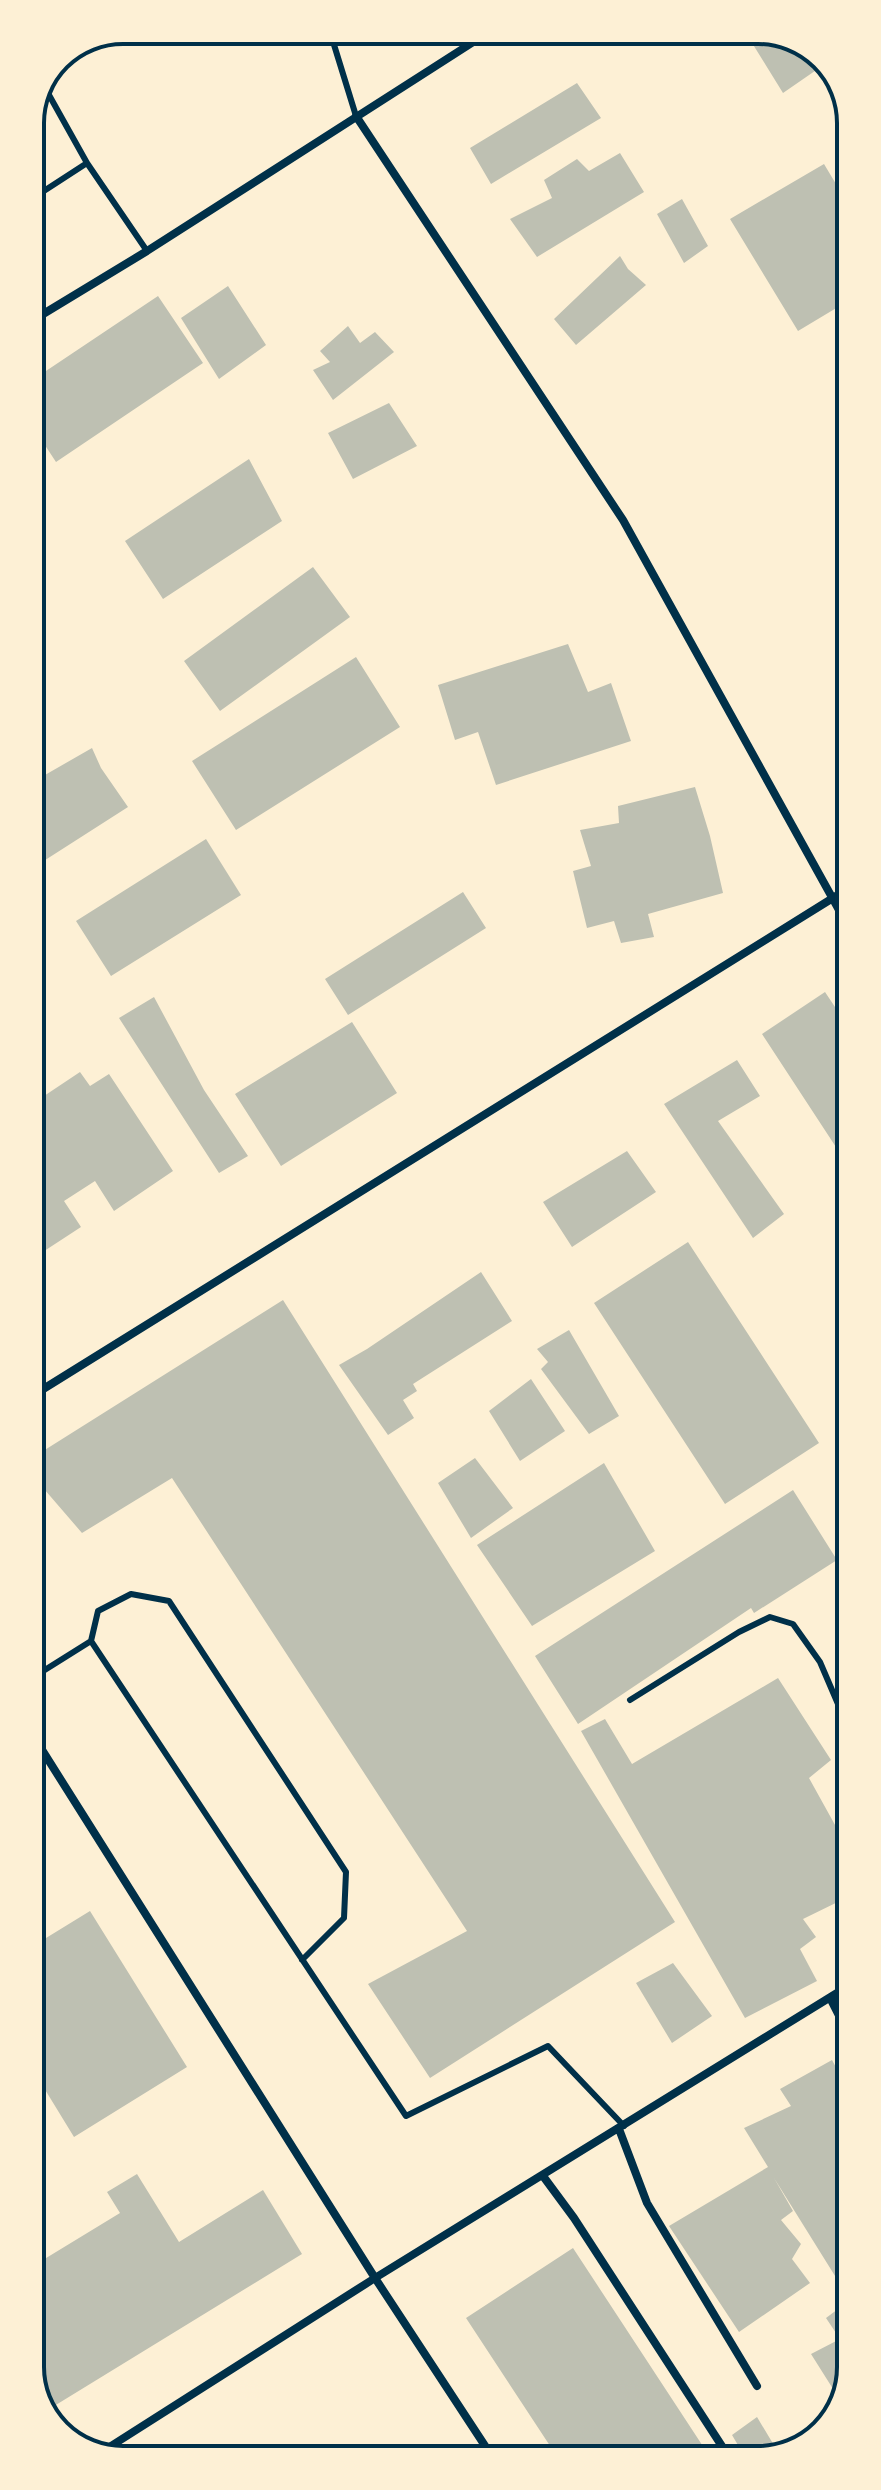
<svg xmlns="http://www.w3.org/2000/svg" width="881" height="2490" font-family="'PT Serif',serif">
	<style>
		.building { fill: #bec0b2 }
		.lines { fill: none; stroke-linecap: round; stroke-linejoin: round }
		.service { stroke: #003049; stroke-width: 6 }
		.minor { stroke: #003049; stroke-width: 8 }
		.rim { fill: none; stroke: #003049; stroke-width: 4 }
	</style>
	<rect width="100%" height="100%" fill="#fdf0d5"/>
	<path class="building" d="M744 30H764L815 50 825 64 783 93Z
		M577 83 601 118 491 184 470 148Z
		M620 153 644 192 537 257 510 219 552 198 544 180 577 159 589 171Z
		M824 164 848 204V301L798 331 730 219Z
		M682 199 708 246 684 263 657 214Z
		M620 256 628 269 646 285 576 345 554 319Z
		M228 286 266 345 219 379 181 318Z
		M158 296 203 363 56 462 31 424V381Z
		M348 326 360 343 375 332 394 352 333 400 313 370 330 362 320 351Z
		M848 386V415L835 393Z
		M389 403 417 446 353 479 328 433Z
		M249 459 282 521 163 599 125 541Z
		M313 567 350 617 220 711 184 661Z
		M568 644 588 692 611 683 631 741 496 785 478 732 455 740 438 685Z
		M356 657 400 727 236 830 192 761Z
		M92 748 101 768 128 807 39 864 31 851V783Z
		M695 787 710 836 723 893 648 914 654 937 621 943 614 921 587 928 573 871 591 866 580 830 619 823 618 806Z
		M206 839 241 895 111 976 76 921Z
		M463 892 486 928 348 1015 325 979Z
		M825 992 849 1028V1167L762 1034Z
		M154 997 204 1090 248 1156 219 1173 119 1018Z
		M352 1022 397 1093 281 1166 235 1094Z
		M737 1060 760 1096 718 1121 784 1214 753 1238 664 1104Z
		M80 1072 90 1086 109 1074 173 1171 114 1211 95 1181 64 1201 81 1227 32 1259V1104Z
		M627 1151 656 1192 572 1247 543 1202Z
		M688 1242 819 1443 725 1504 594 1303Z
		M481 1272 512 1321 413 1384 417 1391 403 1400 414 1418 388 1435 339 1365 367 1349Z
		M283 1300 675 1922 430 2078 368 1984 467 1931 172 1478 82 1533 32 1475V1458Z
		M569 1330 619 1416 589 1434 541 1369 548 1362 537 1349Z
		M850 1368V1393L837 1375Z
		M531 1379 565 1431 520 1461 489 1411Z
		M475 1458 513 1508 471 1538 438 1483Z
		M604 1463 655 1551 532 1626 477 1545Z
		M793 1490 837 1560 754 1613 751 1608 578 1724 535 1656Z
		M778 1678 831 1760 809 1778 850 1852V1896L803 1919 816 1937 800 1949 817 1981 745 2018 581 1731 605 1719 632 1764Z
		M90 1911 187 2067 74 2137 33 2070V1946Z
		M673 1963 712 2016 672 2043 636 1983Z
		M832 2060 851 2095V2184L847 2185 851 2190V2367L840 2400 811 2354 840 2339 826 2318 850 2300 774 2178 793 2211 781 2220 801 2244 792 2259 810 2283 739 2332 669 2226 768 2167 744 2128 791 2106 780 2089Z
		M137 2174 179 2242 263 2190 302 2254 46 2411 33 2391V2266L120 2213 107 2192Z
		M573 2248 710 2457 558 2458 466 2318Z
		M757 2417 781 2457H745L732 2435Z"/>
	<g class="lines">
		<path class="service" d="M331 30V35L356 116
			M44 86 87 163 147 251
			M30 200 87 163
			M91 1641 98 1611 131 1594 169 1601 346 1872 344 1918 302 1960
			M32 1678 91 1641 406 2116 548 2046 624 2126
			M630 1700 739 1632 770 1617 793 1624 820 1662 850 1732"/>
		<path class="minor" d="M356 116 623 520 849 928
			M30 322 147 251 492 30
			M32 1396 849 888
			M32 1734 375 2278 493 2458
			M830 1998 851 2039
			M619 2129 647 2203 757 2386
			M543 2176 574 2218 729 2457
			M100 2453 375 2278 850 1985"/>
	</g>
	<path d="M0 0H881V2490H0ZM123 44H758A79 79 0 0 1 837 123V2367A79 79 0 0 1 758 2446H123A79 79 0 0 1 44 2367V123A79 79 0 0 1 123 44Z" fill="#fdf0d5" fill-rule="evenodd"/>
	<path class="rim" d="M123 44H758A79 79 0 0 1 837 123V2367A79 79 0 0 1 758 2446H123A79 79 0 0 1 44 2367V123A79 79 0 0 1 123 44Z"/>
</svg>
